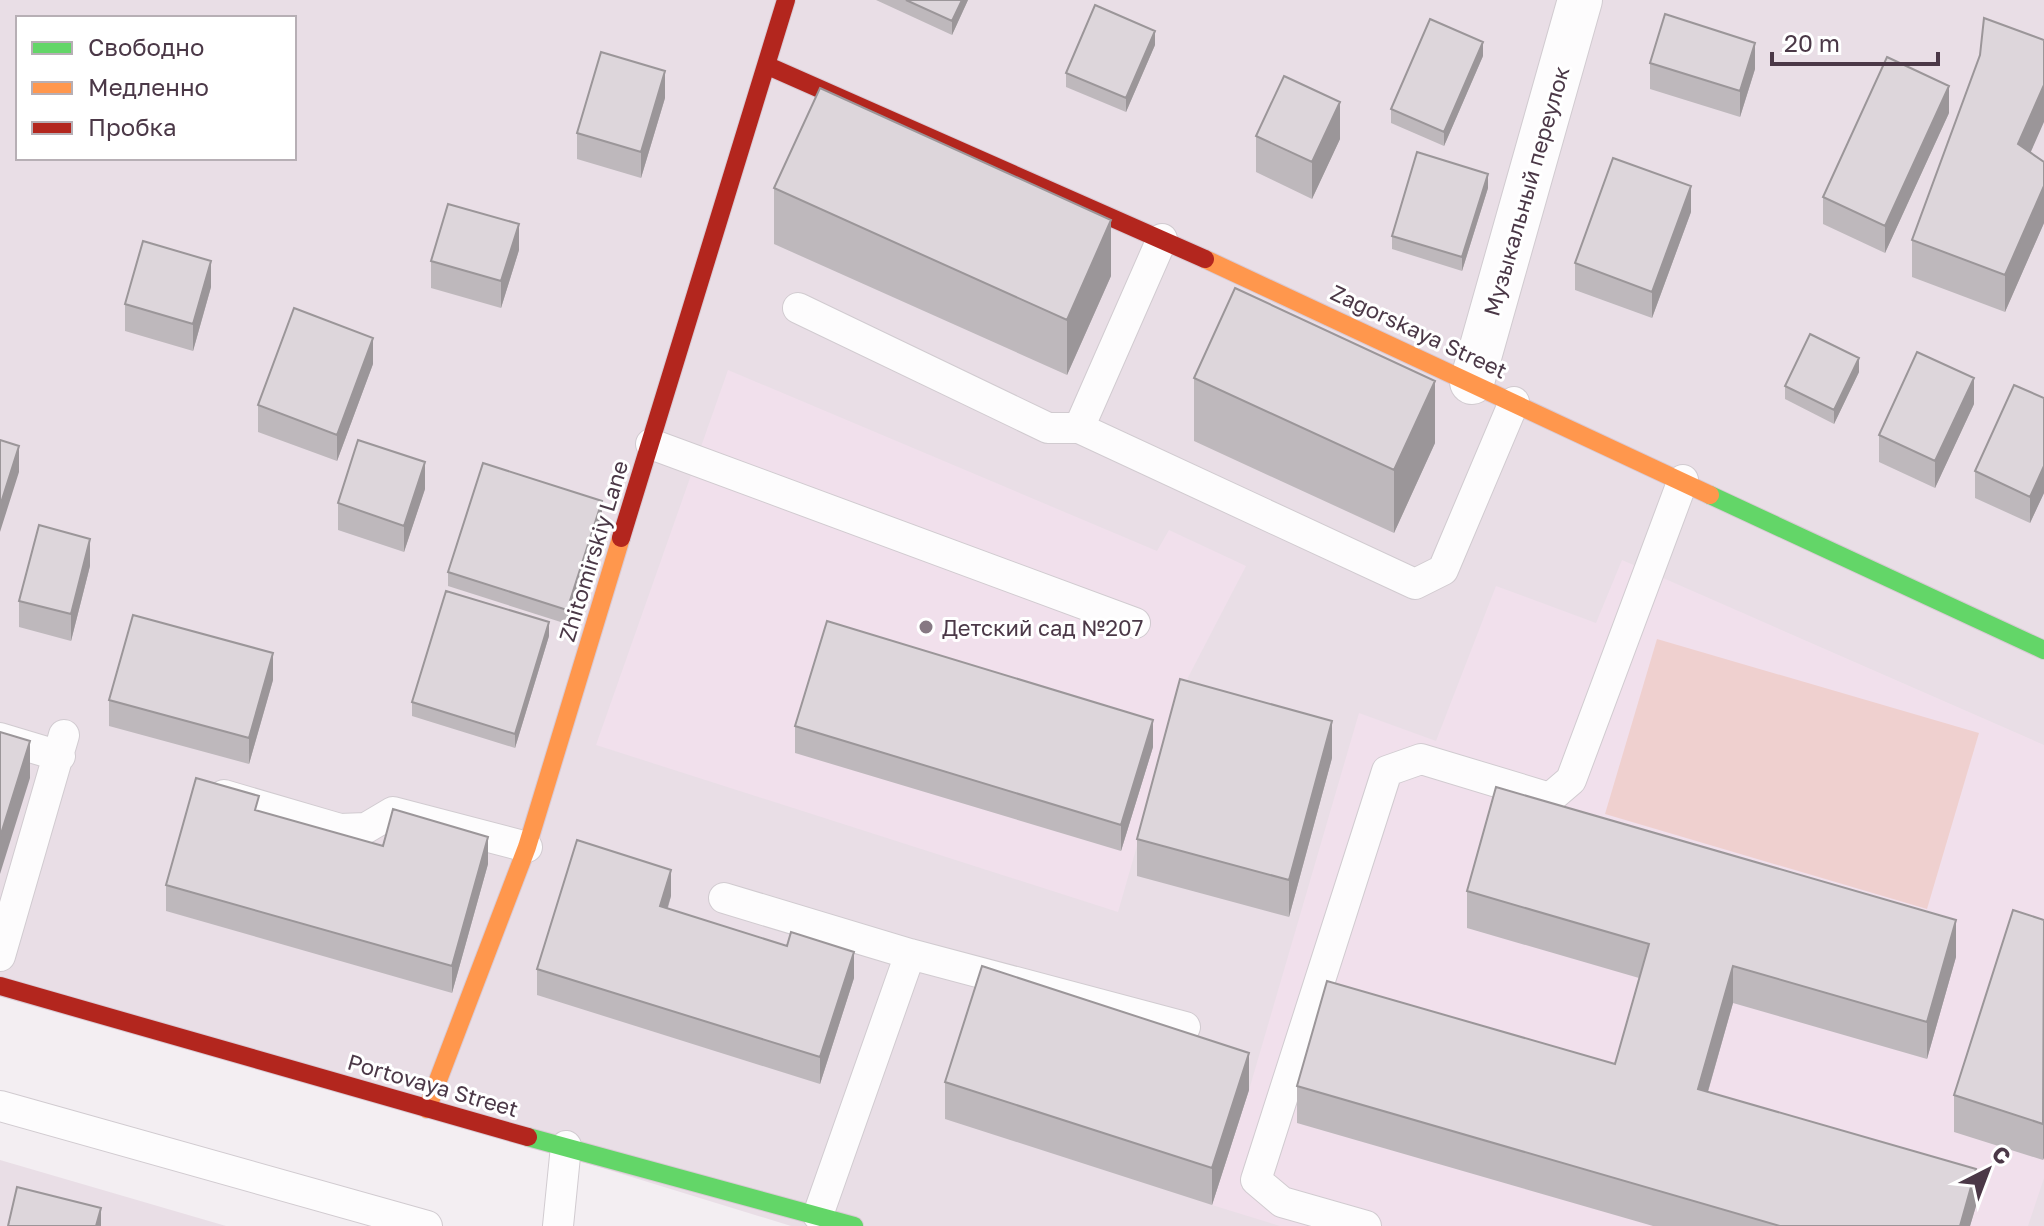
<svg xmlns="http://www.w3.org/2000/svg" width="2044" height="1226" font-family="'Golos Text',sans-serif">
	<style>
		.residential { fill: #e9dee6; fill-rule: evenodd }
		.education { fill: #f1e0ec }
		.green { fill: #efd0cf }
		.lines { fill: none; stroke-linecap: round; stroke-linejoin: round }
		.lane-casing { stroke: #d1cbd0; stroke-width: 32 }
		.street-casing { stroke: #d1cbd0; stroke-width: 46 }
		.fast-casing { stroke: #d9cad4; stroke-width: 20 }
		.slow-casing { stroke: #d9cad4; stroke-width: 20 }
		.jam-casing { stroke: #d9cad4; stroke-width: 20 }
		.lane { stroke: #fdfcfd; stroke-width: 30 }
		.street { stroke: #fdfcfd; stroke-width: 44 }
		.fast { stroke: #63d668; stroke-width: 18 }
		.slow { stroke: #ff974d; stroke-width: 18 }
		.jam { stroke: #b3261e; stroke-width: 18 }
		.wall { fill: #beb8bc }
		.shaded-wall { fill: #9b9699 }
		.building { fill: #ddd6db; stroke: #9b9699; stroke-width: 2 }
		.poi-dot { fill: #867883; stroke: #fff; stroke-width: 3 }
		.labels { text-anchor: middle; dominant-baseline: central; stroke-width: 6; stroke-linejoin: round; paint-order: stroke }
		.street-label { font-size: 22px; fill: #4b3847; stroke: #fff }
		.poi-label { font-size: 22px; fill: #4b3847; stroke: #fff; text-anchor: start }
	</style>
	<rect width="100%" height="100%" fill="#f3eef2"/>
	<path class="residential" d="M0 0H2044V1226H791L0 983ZM18 18H294V158H18Z
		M0 1160 226 1226H0Z"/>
	<path class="education" d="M728 370 1157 551 1169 530 1246 566 1182 689 1118 912 596 745Z
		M1622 560 2044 745V1178L2028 1226H1280L1212 1205 1249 1090 1359 713 1436 741 1496 586 1596 623Z"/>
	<path class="green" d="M1657 639 1979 733 1927 909 1605 814Z"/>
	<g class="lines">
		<defs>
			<path id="lane" d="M798 308 1048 428H1079L1162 239
				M1079 428 1415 584 1443 570 1514 402
				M651 444 1135 623
				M0 738 60 756
				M224 795 340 829 366 828 393 812 527 847
				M724 898 910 954 1185 1027
				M0 956 64 735
				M0 1106 427 1226
				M818 1215 910 954
				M558 1226 566 1146
				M1366 1226 1282 1202 1256 1180 1387 771 1421 759 1550 798 1571 780 1683 480"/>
			<path id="street" d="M1472 382 1580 0"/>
			<path id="fast" d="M1710 495 2044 650
				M528 1137 854 1226"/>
			<path id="slow" d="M1205 259 1710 495
				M427 1109 527 847 621 538"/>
			<path id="jam" d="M768 66 1205 259
				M621 538 786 0
				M0 986 528 1137"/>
		</defs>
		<use href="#lane" class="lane-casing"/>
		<use href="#street" class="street-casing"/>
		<use href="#fast" class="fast-casing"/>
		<use href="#slow" class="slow-casing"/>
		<use href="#jam" class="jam-casing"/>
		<use href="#lane" class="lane"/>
		<use href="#street" class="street"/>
		<use href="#fast" class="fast"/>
		<use href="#slow" class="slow"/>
		<use href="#jam" class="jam"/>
	</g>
	<path class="wall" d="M876 0H968L952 35Z
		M1155 45 1126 112 1066 87V73Z
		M1483 56 1444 146 1391 123V109Z
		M1650 63 1755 69 1740 117 1650 89Z
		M665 98 641 178 577 159V133Z
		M1949 113 1885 253 1823 224V197Z
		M1256 136 1340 139 1312 199 1256 172Z
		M2030 153 2044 162V223L2005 312 1912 277V240Z
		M774 188 1111 276 1067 375 774 244Z
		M1488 188 1462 271 1392 249V236Z
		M1691 212 1652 318 1575 290V263Z
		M519 250 501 308 431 288V261Z
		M211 287 193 351 125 331V304Z
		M373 364 337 461 258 432V405Z
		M1859 372 1834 424 1785 399V386Z
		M1194 378 1435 443 1394 533 1194 441Z
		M2044 398V493L2030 523 1975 498V471Z
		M1974 404 1935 488 1879 462V435Z
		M425 489 404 552 338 530V503Z
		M602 514 567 624 448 586V572Z
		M90 566 71 641 19 627V601Z
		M549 636 515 748 412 716V702Z
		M273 680 249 764 109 726V700Z
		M795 726 1153 747 1121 851 795 753Z
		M1332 758 1289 917 1137 876V839Z
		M259 811 383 846 488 864 452 993 166 911V885Z
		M1467 891 1956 957 1927 1059 1733 1003 1708 1092 1976 1206 1970 1226H1653L1297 1123V1086L1615 1064 1639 978 1467 928Z
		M671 896 668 908 854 978 820 1084 537 995V969Z
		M2044 920 2043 1160 1954 1132V1095Z
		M945 1082 1249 1090 1212 1205 945 1119Z"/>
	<path class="shaded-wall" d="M962 0H968L952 35V21Z
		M1155 31V45L1126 112V98Z
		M1483 42V56L1444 146V132Z
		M1755 43V69L1740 117V91Z
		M665 71V98L641 178V152Z
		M2044 85V122L2018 181V144Z
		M1949 86V113L1885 253V226Z
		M1340 102V139L1312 199V162Z
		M1488 174V188L1462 271V257Z
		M1691 186V212L1652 318V292Z
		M2044 186V223L2005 312V275Z
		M1111 220V276L1067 375V320Z
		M519 224V250L501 308V281Z
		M211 261V287L193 351V324Z
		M373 338V364L337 461V435Z
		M1859 358V372L1834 424V410Z
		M1974 378V404L1935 488V461Z
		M1435 381V443L1394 533V470Z
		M19 446V472L0 532V506Z
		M425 462V489L404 552V526Z
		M2044 466V493L2030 523V497Z
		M602 501V514L567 624V610Z
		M90 539V566L71 641V614Z
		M549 622V636L515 748V734Z
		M273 653V680L249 764V738Z
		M1153 720V747L1121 851V825Z
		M1332 721V758L1289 917V880Z
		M30 741V778L0 874V837Z
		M488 837V864L452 993V966Z
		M671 870V896L660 932V906Z
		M1956 920V957L1927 1059V1022Z
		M854 952V978L820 1084V1057Z
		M1733 966V1003L1698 1126V1089Z
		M1249 1053V1090L1212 1205V1168Z
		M2044 1121V1158L2043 1160V1124Z
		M1976 1169V1206L1970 1226H1960Z
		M101 1208V1226H96Z"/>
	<path class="building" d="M906 0H962L952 21Z
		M1095 5 1155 31 1126 98 1066 73Z
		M1665 14 1755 43 1740 91 1650 63Z
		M1984 18 2044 40V85L2018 144 2044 162V186L2005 275 1912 240 1980 55Z
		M1430 19 1483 42 1444 132 1391 109Z
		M601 52 665 71 641 152 577 133Z
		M1887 57 1949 86 1885 226 1823 197Z
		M1284 76 1340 102 1312 162 1256 136Z
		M820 88 1111 220 1067 320 774 188Z
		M1417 152 1488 174 1462 257 1392 236Z
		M1613 158 1691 186 1652 292 1575 263Z
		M448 204 519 224 501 281 431 261Z
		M143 241 211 261 193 324 125 304Z
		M1235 288 1435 381 1394 470 1194 378Z
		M294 308 373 338 337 435 258 405Z
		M1810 334 1859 358 1834 410 1785 386Z
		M1917 352 1974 378 1935 461 1879 435Z
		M2014 385 2044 398V466L2030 497 1975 471Z
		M0 440 19 446 0 506Z
		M358 440 425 462 404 526 338 503Z
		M483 463 602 501 567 610 448 572Z
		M39 525 90 539 71 614 19 601Z
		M446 591 549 622 515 734 412 702Z
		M133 615 273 653 249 738 109 700Z
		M827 621 1153 720 1121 825 795 726Z
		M1180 679 1332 721 1289 880 1137 839Z
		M0 732 30 741 0 837Z
		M196 778 259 796 255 810 383 846 393 809 488 837 452 966 166 885Z
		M1496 787 1956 920 1927 1022 1733 966 1698 1089 1976 1169 1960 1226H1780L1297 1086 1327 981 1615 1064 1649 944 1467 891Z
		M577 840 671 870 660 906 787 946 791 932 854 952 820 1057 537 969Z
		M2013 910 2044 920 2043 1124 1954 1095Z
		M982 966 1249 1053 1212 1168 945 1082Z
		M17 1187 101 1208 96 1226H8Z"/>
	<circle class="poi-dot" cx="926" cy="627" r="8"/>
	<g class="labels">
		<g class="street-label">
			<text transform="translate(1526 191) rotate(-74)">Музыкальный переулок</text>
			<text transform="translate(1419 331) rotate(25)">Zagorskaya Street</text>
			<text transform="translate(593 551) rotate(-73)">Zhitomirskiy Lane</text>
			<text transform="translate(433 1085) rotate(16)">Portovaya Street</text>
		</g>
		<g class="poi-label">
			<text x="942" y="627">Детский сад №207</text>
		</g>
	</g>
	<rect x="16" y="16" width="280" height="144" fill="#ffffff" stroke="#b7afb5" stroke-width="2"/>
	<rect x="32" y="42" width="40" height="12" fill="#63d668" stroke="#b7afb5" stroke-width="2"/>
	<text x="88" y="56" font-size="24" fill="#4b3847">Свободно</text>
	<rect x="32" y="82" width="40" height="12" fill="#ff974d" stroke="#b7afb5" stroke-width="2"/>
	<text x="88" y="96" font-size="24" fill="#4b3847">Медленно</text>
	<rect x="32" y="122" width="40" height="12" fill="#b3261e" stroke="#b7afb5" stroke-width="2"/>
	<text x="88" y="136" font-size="24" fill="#4b3847">Пробка</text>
	<g transform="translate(1988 1170) rotate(42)" stroke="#ffffff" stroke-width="6" paint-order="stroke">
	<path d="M0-6L14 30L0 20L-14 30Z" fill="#4b3847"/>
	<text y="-12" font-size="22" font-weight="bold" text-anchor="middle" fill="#4b3847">С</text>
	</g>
	<path d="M1772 52v12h166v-12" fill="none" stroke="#4b3847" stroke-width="4"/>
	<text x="1784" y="52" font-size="24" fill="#4b3847" stroke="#ffffff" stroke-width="6" paint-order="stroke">20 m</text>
</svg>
